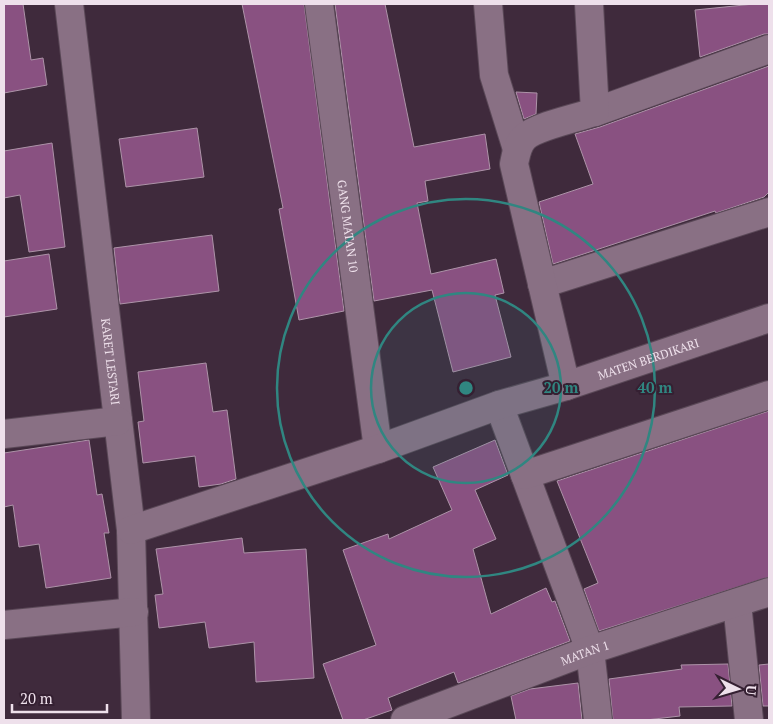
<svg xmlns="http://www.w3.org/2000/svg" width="773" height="724" font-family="'PT Serif',serif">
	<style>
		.building { fill: #895181; stroke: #ad93a8 }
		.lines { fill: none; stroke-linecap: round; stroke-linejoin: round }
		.street-casing { stroke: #5a4857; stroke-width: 30 }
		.street { stroke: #897084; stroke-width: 28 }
		.ring { fill: none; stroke: #308681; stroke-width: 2.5 }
		.labels { text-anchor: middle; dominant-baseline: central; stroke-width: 4; stroke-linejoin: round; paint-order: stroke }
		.street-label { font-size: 12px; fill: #eee0eb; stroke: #352032 }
		.centre { fill: #308681; stroke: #352032; stroke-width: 2.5 }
		.ring-label { font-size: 15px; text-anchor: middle; font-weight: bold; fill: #308681; stroke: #352032; stroke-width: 4; stroke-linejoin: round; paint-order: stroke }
	</style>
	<rect width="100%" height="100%" fill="#3f2a3c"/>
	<path class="building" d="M4 4H23L31 60 43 58 47 85 4 93Z
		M242 4H304L344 311 299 320 279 209 283 208Z
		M335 4H385L414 147 485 134 490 169 425 181 428 201 417 203 431 274 496 259 504 293 495 295 511 357 453 372 432 290 374 301Z
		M754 4H769V34H764L700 57 695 10Z
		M769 66V192L764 197 716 213 715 211 553 264 539 202 593 184 575 134 600 127Z
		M516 92 537 93 536 114 524 119Z
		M197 128 204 177 126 187 119 139Z
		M52 143 65 247 29 252 20 195 4 198V151Z
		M212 235 219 291 120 304 114 248Z
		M49 254 57 309 4 317V261Z
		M206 363 213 412 227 410 236 479 221 484 199 487 195 456 143 463 138 422 144 421 138 372Z
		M769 411V577L599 631 584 589 598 583 557 481Z
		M89 440 97 495 102 494 109 533H104L111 578 46 588 39 544 19 547 13 505 4 507V453Z
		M495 440 508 475 475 490 496 539 473 549 491 614 546 588 552 602 555 601 570 641 458 683 454 672 388 698 392 710 363 720H343L323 664 376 645 343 550 388 534 389 539 452 510 433 467Z
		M242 538 244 553 306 549 314 678 256 682 254 642 209 648 205 622 159 628 155 595 163 594 156 549Z
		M728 664 732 706 679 707 680 716 646 720H613L609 679 682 669 681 665Z
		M769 664V706H763L759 665Z
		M578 683 582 720H516L511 696 530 689Z"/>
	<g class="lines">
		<defs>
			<g id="street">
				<path id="s1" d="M69 4 131 530 136 720"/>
				<path id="s2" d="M319 4 378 449"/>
				<path d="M488 4 494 75 517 149"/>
				<path d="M595 112 769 49"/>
				<path d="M542 284 769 212"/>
				<path d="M566 386 514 164C516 155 517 145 524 138 534 127 579 117 595 112L589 4"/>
				<path d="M499 405 590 650 598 720"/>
				<path d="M4 434 118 421"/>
				<path d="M525 475 769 395"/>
				<path id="s3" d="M131 530 378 449 499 405 566 386 769 318"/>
				<path d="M737 603 749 720"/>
				<path d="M4 625 134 612"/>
				<path id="s4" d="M405 720 590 650 769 592"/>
			</g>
		</defs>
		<use href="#street" class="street-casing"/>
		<use href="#street" class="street"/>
	</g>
	<circle cx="466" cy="388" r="95" fill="#308681" fill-opacity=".12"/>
	<g class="ring">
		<circle cx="466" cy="388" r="95"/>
		<circle cx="466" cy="388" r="189"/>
	</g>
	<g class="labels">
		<g class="street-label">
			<text stroke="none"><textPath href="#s2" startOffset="224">GANG MATAN 10</textPath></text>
			<text stroke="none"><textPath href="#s3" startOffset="545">MATEN BERDIKARI</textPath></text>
			<text stroke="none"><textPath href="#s1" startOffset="360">KARET LESTARI</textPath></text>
			<text stroke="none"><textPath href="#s4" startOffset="192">MATAN 1</textPath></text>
		</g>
	</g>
	<circle cx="466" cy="388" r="8" class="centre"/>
	<g class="ring-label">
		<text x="561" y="393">20 m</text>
		<text x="655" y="393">40 m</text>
	</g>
	<rect width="773" height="724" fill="none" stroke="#eee0eb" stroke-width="10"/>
	<g transform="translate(738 689) rotate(95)" stroke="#352032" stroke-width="4" paint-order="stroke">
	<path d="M0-4L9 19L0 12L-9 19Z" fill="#eee0eb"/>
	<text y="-8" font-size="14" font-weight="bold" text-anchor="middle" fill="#eee0eb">U</text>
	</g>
	<path d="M12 704v8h95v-8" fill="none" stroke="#eee0eb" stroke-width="2.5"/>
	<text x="20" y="704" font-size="15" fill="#eee0eb" stroke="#352032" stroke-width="4" paint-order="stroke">20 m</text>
</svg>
